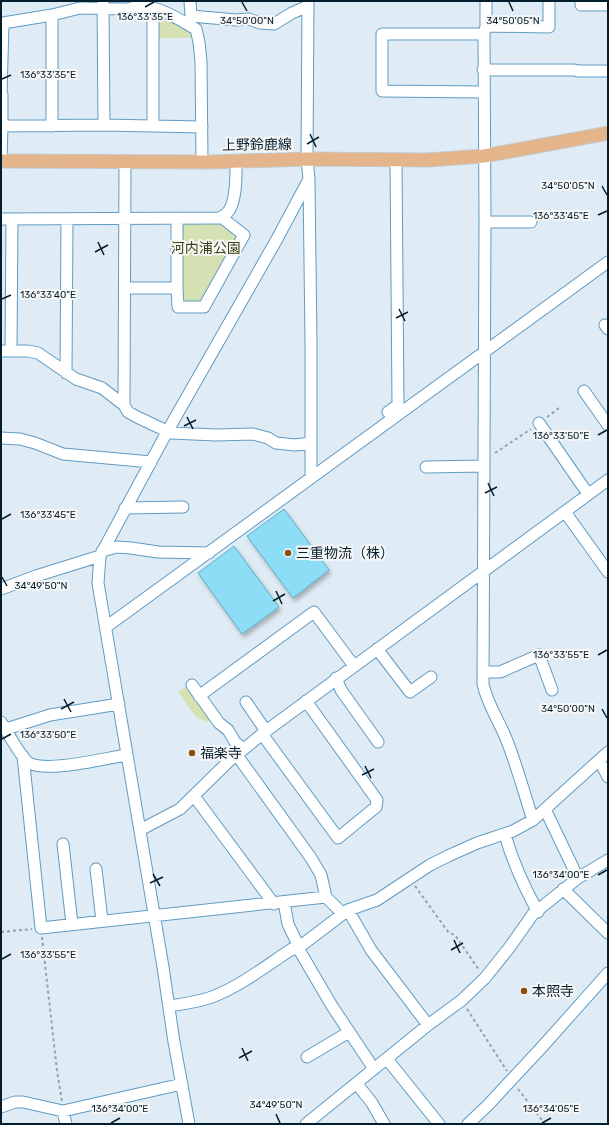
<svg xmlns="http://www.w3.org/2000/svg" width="609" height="1125" font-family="Rubik,'Noto Sans JP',sans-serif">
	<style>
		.green { fill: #d5e1b3 }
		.building { fill: #8eddf6; stroke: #5caec6; filter: url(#shadow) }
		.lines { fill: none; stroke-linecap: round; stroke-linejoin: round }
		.minor-casing { stroke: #5f9bc4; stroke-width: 13 }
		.major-casing { stroke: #c3c9cd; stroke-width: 15 }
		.path { stroke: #91a2ad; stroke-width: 2; stroke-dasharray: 3 3; stroke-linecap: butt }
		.minor { stroke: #fff; stroke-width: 11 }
		.major { stroke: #e4b58b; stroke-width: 13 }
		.ticks { fill: none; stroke: #051e2d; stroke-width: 1.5 }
		.poi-dot { fill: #894d0c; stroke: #f7f7f7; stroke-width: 1.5 }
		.labels { text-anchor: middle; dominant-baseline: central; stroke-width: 4; stroke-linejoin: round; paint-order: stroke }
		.street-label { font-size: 14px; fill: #051e2d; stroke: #f7f7f7 }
		.park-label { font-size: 14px; fill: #384113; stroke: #f7f7f7 }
		.poi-label { font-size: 14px; fill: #051e2d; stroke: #f7f7f7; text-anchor: start }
		.ticks-label { font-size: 10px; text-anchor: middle; fill: #051e2d; stroke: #f7f7f7; stroke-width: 4; stroke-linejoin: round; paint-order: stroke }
	</style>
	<defs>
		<filter id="shadow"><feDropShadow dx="2" dy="3.5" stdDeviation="2" flood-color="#0004"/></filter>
	</defs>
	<rect width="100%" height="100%" fill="#e0ecf5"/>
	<path class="green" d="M164 16 192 33 194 38H157V19Z
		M227 222 242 236 203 305 180 304V227L184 223Z
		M186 687 210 720 208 722 196 717 178 692Z"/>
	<path class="building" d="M284 509 329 570 293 598 247 536Z
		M234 546 279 607 242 634 198 573Z"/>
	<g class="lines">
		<defs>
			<path id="minor" d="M190 1 191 16 236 20 249 19 260 23 274 24 292 13 308 6
				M486 1V26L484 34 485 222 483 684C487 704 500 722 507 741 517 766 524 793 533 820
				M581 1V5H608
				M103 2 104 125
				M486 26 549 27V1
				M483 70H573L579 71H608
				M483 92 382 91V34H484
				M1 95 3 23 52 15 80 8 128 9C152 0 176 18 196 29L199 42 201 61 202 161
				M2 95V126
				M52 126V15
				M153 126V8
				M1 161 2 126 104 125 202 127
				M309 181 311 342V478
				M1 219 219 218C221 217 225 215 227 213 237 203 236 175 236 161
				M485 222H531
				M125 288H177V218
				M177 288 178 307H204L244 235 221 217
				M605 325 608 329
				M1 351H28L38 353 76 379 102 388 124 405 128 412 137 417 171 433 216 435 253 434 268 438 276 443 295 445 311 443
				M11 351 12 219
				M66 373 67 220
				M584 391 608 425
				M124 405 125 161
				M388 412 398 405 396 160
				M539 423 588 494
				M1 438 20 439 35 443 63 454 151 462
				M426 467 484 466
				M125 508 183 507
				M565 512 608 572
				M102 551 117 547 131 548 158 552 209 553
				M1 589 36 576 100 556
				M106 627 608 262
				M377 649 410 692 431 677
				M484 672H500L539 655 552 690
				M336 678 341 690 378 742
				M192 685 219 723 228 730 235 742 243 749
				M199 696 314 612 354 666
				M246 702 266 731
				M1 722C7 731 21 758 29 763 48 773 105 758 127 755
				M6 729 50 715 119 704
				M262 734 338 838 376 807 377 800 306 701
				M236 754 311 858 321 875 326 897 343 914
				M23 756 41 928 326 897
				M599 760 608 777
				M194 796 274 904
				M545 809 578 878
				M140 830 180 809 229 761 266 731 608 480
				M505 835C513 862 524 887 538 912
				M63 844 72 924
				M96 869 102 921
				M563 889 608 933
				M284 902 288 924 299 947
				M348 910 371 950 428 1025
				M298 948 332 1006 374 1069
				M169 1006C184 1004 198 1002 212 997 241 986 267 965 292 949L298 948 348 910 377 900 430 865 448 856 477 843 513 831 533 820 608 752
				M307 1057 349 1032
				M387 1059 439 1124
				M357 1084 372 1103 384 1124
				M1 1107 15 1102H23L63 1111 182 1084
				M63 1111 66 1124
				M189 1124 174 1042 163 967 98 583 100 556 167 432 277 239 309 179 307 159 308 1
				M306 1124 428 1025 462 1000 485 978 509 948 533 914 578 878 608 860
				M468 1124 488 1105 542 1047 608 973"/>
			<path id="major" d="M1 161 211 162 307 159 427 160 484 156 608 133"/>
		</defs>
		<use href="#minor" class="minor-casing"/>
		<use href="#major" class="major-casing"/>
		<path class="path" d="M547 417 559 408
			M495 453 531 429
			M415 886 449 933 455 935 479 970
			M1 932 32 929
			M42 937 57 1071 62 1101
			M467 1009 507 1071
			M518 1089 545 1124"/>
		<use href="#minor" class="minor"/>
		<use href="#major" class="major"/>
	</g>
	<path class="ticks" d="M242 2 247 11M509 2 513 11M145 7 154 2M2 79 11 75M310 134 316 147M307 144 319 137M602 186 607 195M598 215 607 211M98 242 104 255M95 252 108 245M2 299 11 295M399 309 405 321M396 318 408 312M187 417 193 429M184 426 196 420M598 435 607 430M488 483 494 496M485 493 497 487M2 519 11 514M2 577 7 586M276 591 282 604M273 601 285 594M598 655 607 650M64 699 71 712M61 709 74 702M602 709 607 718M2 739 11 734M365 766 371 778M362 775 374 769M153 874 160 886M598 875 607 870M150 883 163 877M454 940 460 953M451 950 463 943M2 959 11 954M242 1048 248 1061M239 1058 252 1051M276 1114 280 1123M111 1123 120 1118M542 1123 551 1118"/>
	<g class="poi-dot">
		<circle cx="288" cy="553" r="4"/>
		<circle cx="192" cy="753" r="4"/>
		<circle cx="524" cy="991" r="4"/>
	</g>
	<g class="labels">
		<g class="street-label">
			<text transform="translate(257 145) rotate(-1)">上野鈴鹿線</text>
		</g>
		<g class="park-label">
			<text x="206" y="248">河内浦公園</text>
		</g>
		<g class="poi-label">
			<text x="296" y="553">三重物流（株）</text>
			<text x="200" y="753">福楽寺</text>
			<text x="532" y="991">本照寺</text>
		</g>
	</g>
	<g class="ticks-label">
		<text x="145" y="20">136°33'35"E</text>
		<text x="247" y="24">34°50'00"N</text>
		<text x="513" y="24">34°50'05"N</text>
		<text x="48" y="78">136°33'35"E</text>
		<text x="568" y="189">34°50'05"N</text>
		<text x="561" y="219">136°33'45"E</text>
		<text x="48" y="298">136°33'40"E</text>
		<text x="561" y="439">136°33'50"E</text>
		<text x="48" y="518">136°33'45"E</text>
		<text x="41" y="589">34°49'50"N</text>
		<text x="561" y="658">136°33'55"E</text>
		<text x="568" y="712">34°50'00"N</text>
		<text x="48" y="738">136°33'50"E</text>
		<text x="561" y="878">136°34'00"E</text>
		<text x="48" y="958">136°33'55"E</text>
		<text x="276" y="1108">34°49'50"N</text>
		<text x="120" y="1112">136°34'00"E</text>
		<text x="551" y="1112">136°34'05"E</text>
	</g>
	<rect width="609" height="1125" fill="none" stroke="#051e2d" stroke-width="4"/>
</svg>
